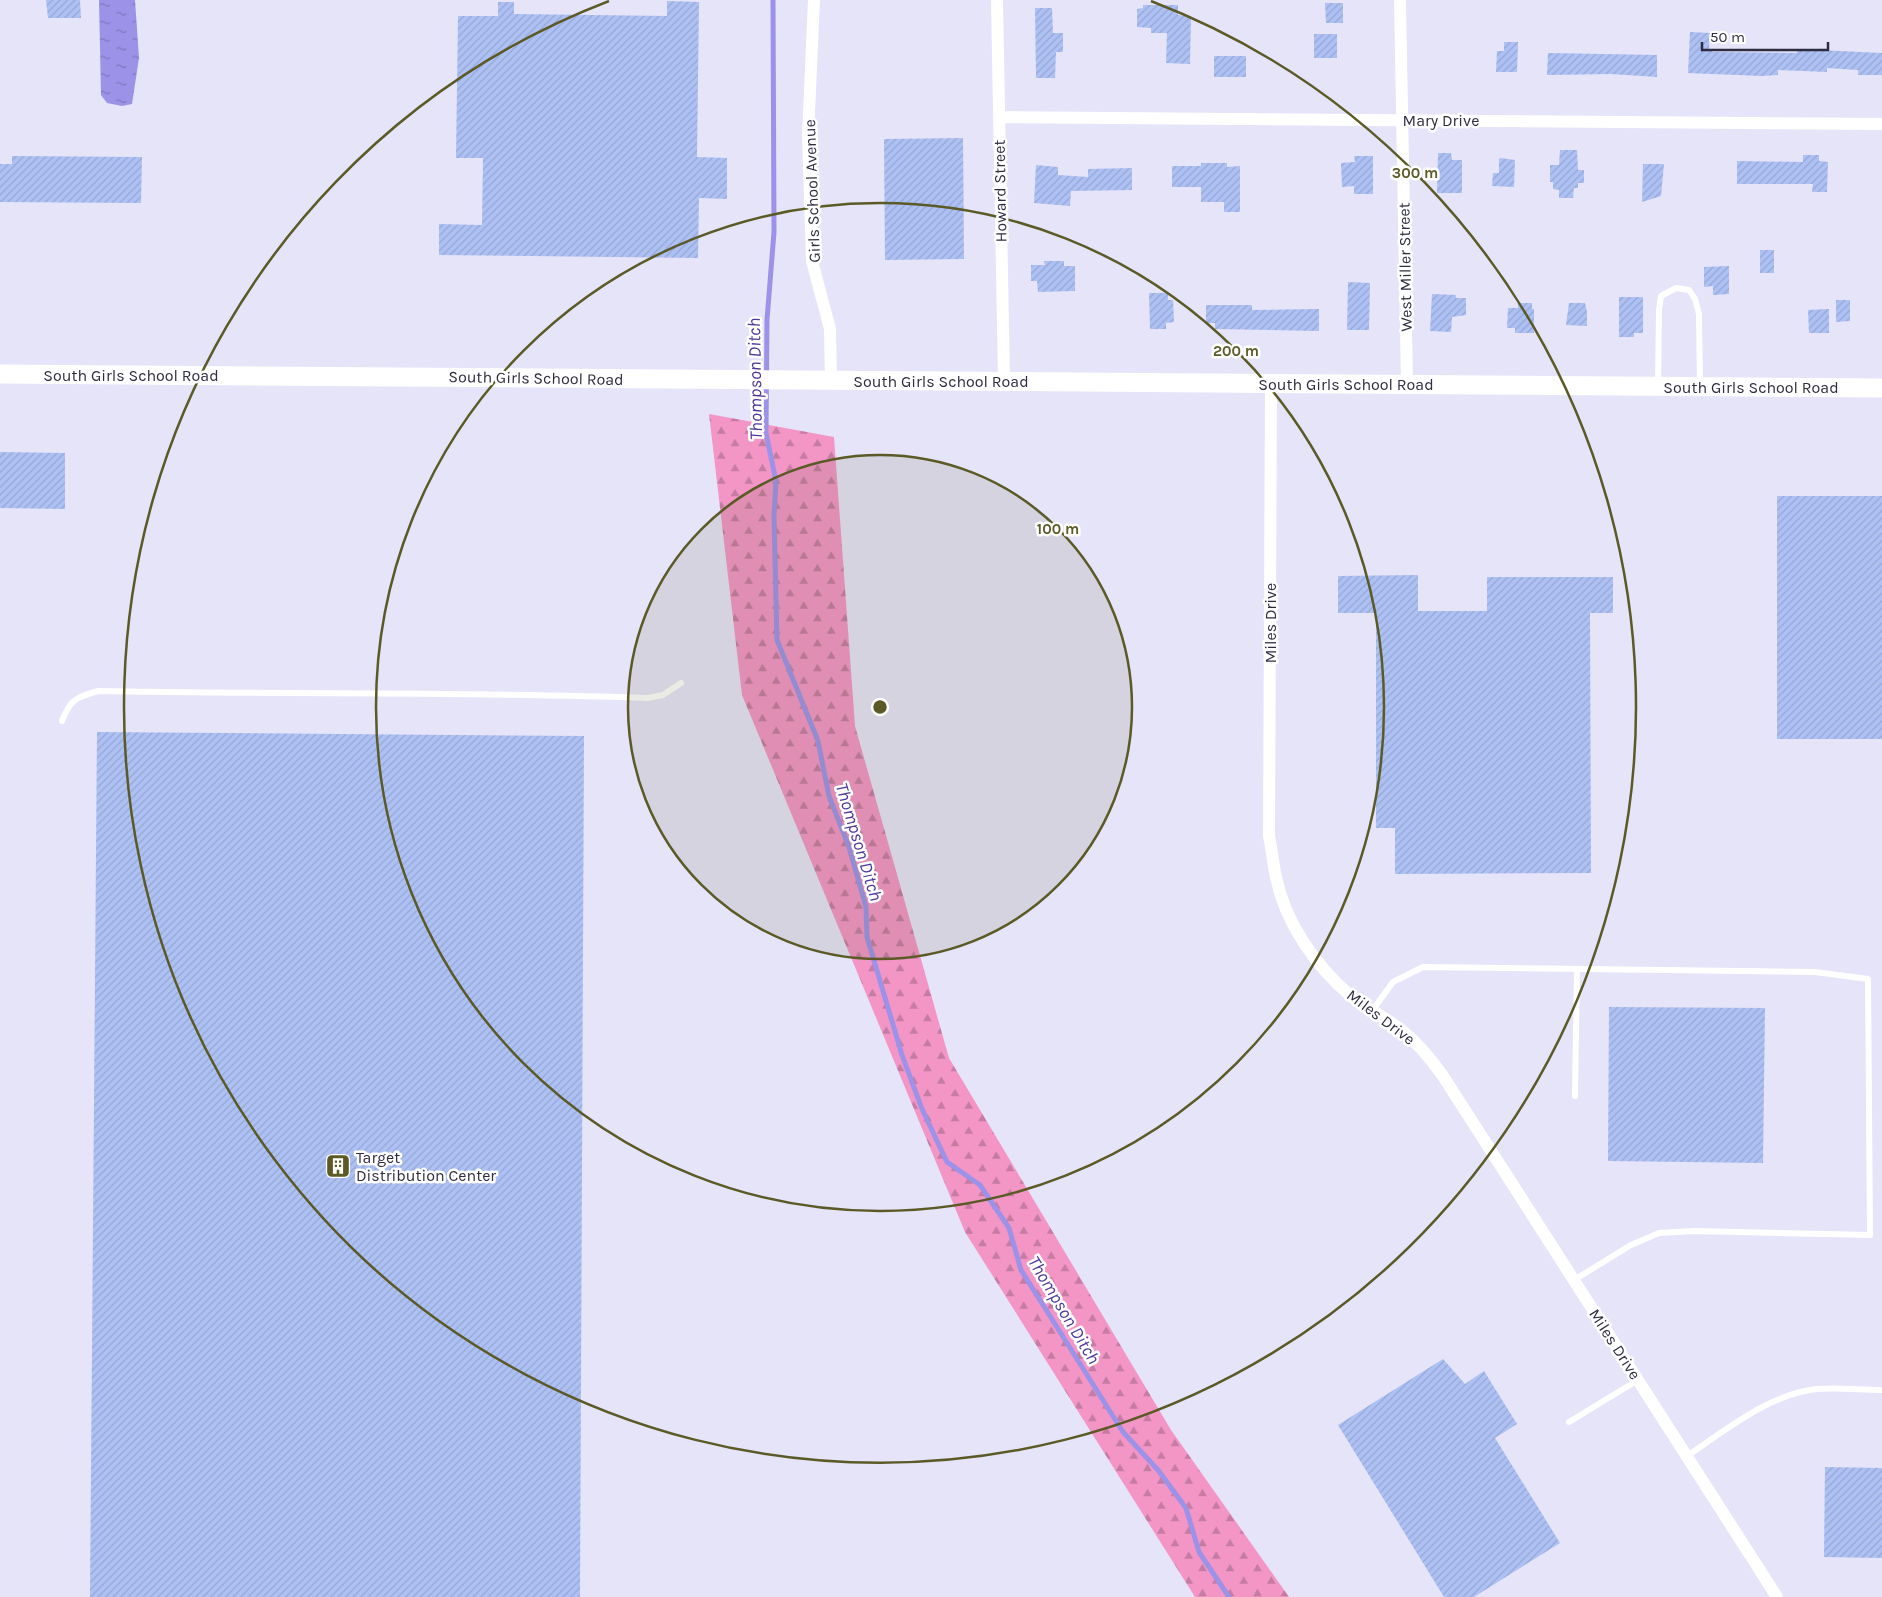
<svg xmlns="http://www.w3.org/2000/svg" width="1882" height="1597" font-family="Karla,sans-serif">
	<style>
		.forest { fill: url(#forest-firs) }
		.water { fill: url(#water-ripples) }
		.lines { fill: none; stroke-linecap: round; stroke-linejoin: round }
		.stream { stroke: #9c92e8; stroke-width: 5 }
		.building { fill: url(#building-hatch) }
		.service { stroke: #fff; stroke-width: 6 }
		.minor { stroke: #fff; stroke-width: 12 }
		.secondary { stroke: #fff; stroke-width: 19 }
		.ring { fill: none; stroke: #5b5a27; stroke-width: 2.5 }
		.labels { text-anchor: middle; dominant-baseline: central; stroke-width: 5; stroke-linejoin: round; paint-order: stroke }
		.street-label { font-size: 16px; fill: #2e2c40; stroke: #fff }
		.poi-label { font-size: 16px; fill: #2e2c40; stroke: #fff; text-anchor: start }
		.water-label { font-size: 18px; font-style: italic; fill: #4d379b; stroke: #fff }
		.centre { fill: #5b5a27; stroke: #fff; stroke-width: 2.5 }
		.ring-label { font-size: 15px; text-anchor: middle; font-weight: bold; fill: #5b5a27; stroke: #fff; stroke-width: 5; stroke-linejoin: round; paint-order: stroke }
	</style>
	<defs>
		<pattern id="forest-firs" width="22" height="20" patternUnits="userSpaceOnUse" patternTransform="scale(1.25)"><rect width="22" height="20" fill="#f396c6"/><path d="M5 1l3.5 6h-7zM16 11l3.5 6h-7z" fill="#c57ba2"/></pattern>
		<pattern id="water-ripples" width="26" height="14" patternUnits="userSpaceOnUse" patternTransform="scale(1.25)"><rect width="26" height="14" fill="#9c92e8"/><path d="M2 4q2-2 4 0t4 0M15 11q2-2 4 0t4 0" fill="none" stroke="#8077bd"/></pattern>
		<pattern id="building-hatch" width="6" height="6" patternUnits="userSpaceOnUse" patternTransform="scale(1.25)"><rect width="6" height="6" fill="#aec1f4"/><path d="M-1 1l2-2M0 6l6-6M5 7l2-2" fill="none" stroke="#96a6d2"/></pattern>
	</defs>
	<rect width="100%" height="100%" fill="#e5e4f9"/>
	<path class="forest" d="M709 414 834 437 855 726 949 1058 1171 1430 1289 1597H1195L965 1232 742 695Z"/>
	<path class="water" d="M99 0H135L139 58 132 104 122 106 107 103 101 95Z"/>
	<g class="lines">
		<path class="stream" d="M773 0 774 232 767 320 766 433 776 481 774 516 777 640 818 741 829 796 849 847 866 907 867 937 902 1055 922 1109 947 1162 980 1185 1009 1228 1021 1270 1123 1432 1158 1470 1186 1508 1199 1552 1229 1597"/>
	</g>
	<path class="building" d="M46 0H80L81 18H48Z
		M667 1 699 2 697 157 727 158V199L699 198 698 258 439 255V224L482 225 483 158H456L458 16H498V2H514V14L667 16Z
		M1325 3H1343V23H1326Z
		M1143 5H1178V15L1191 16 1190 64 1166 63 1167 33H1151V28L1137 27V9L1143 8Z
		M1035 8H1052L1053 33H1063V52H1056L1055 78H1036Z
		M1690 32 1710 33 1709 49H1713L1712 52 1797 53V49L1882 53V75H1858V70L1827 68V72L1778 70V75L1762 76 1688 73Z
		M1314 34H1337V58H1314Z
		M1504 42H1518L1517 72H1496L1497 51H1504Z
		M1548 53 1657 55V77L1611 74 1547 75Z
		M1214 56H1246V77H1214Z
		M963 138 964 259 885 260 884 139Z
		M1560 150H1577L1578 170H1584V183H1578V188H1574L1573 198H1559V190L1553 189V182H1550V165H1559Z
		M1438 153H1451L1452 160H1462V193H1437Z
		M1803 155H1819V161L1828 162 1827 192H1812L1813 184H1737V161L1803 162Z
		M12 156 142 157 141 203 0 202V164H12Z
		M1354 156H1373V194H1354V186L1342 187 1341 163 1355 162Z
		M1501 158 1515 160 1514 187 1492 186 1493 173H1499V159Z
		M1201 163H1227V167L1240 166V212H1224V202H1201V187H1172V166H1201Z
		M1643 164H1664L1661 196 1642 202Z
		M1036 165 1058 167V175L1088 177V169L1132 168V190L1071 191 1070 206 1034 203Z
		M1760 250H1774V273H1760Z
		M1044 261H1064V266H1075V291L1038 292 1037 281H1031V265H1045Z
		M1729 266V294L1713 295V286L1704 287V267Z
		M1348 282 1370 283 1369 330H1347Z
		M1149 293H1168V300H1173L1174 322 1166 323V329H1150Z
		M1432 294 1456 295V298H1466V315L1452 317 1451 332 1430 331Z
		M1619 297H1643V333H1634V337H1619Z
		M1836 300H1850V321L1836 322Z
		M1518 303H1532V309H1534V333H1515V328H1507L1508 308H1518Z
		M1569 303H1585L1587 312V326L1566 325Z
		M1206 305H1252V310L1319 309V331L1215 329V323H1206Z
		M1829 309V333H1809L1808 310Z
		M0 452 65 453V509L0 508Z
		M1777 496H1882V739H1777Z
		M1418 575V611H1487V577H1613V613H1590L1591 873 1395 874V828H1376V613H1338V576Z
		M97 732 584 736 580 1597H90Z
		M1609 1007 1765 1008 1763 1163 1608 1161Z
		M1443 1359 1465 1384 1484 1371 1517 1424 1495 1438 1560 1543 1474 1597H1444L1338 1425Z
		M1825 1467 1882 1468V1558L1824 1557Z"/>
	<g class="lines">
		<path class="service" d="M1658 386 1659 310 1661 296 1676 288 1689 290 1695 299 1699 314 1700 385
			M62 721C70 700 76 697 98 691 281 695 465 691 648 698L663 695 681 683
			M1372 1011 1393 982 1423 967 1815 972 1868 979 1870 1235 1694 1231 1659 1233 1631 1245 1574 1280
			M1575 1096 1577 969
			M1569 1422 1638 1380
			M1687 1456C1726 1430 1768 1395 1816 1389 1837 1387 1861 1390 1882 1390"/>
		<path class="minor" d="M814 0 808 136 812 261 830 329 831 381
			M997 0 1004 381
			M1400 0 1407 384
			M999 117 1882 124
			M1271 383 1269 836C1272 850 1273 864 1276 877 1285 923 1317 968 1352 997 1367 1009 1385 1017 1400 1029 1417 1042 1431 1059 1443 1076L1777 1597"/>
		<path class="secondary" d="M0 374 1882 388"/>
	</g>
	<circle cx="880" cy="707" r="252" fill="#5b5a27" fill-opacity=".12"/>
	<g class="ring">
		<circle cx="880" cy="707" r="252"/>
		<circle cx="880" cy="707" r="504"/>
		<path d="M1151 1A756 756 0 1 1 609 1"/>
	</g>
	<defs>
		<symbol id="building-square" viewBox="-11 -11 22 22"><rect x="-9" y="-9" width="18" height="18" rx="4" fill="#5b5a27" stroke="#fff"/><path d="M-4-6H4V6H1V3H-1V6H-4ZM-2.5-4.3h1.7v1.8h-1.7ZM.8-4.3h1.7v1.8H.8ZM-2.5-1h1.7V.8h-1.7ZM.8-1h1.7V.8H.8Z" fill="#fff"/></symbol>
	</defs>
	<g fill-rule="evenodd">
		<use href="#building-square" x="324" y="1152" width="28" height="28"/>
	</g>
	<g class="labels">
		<g class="street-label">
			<text x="1441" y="120">Mary Drive</text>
			<text transform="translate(812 191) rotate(-92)">Girls School Avenue</text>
			<text transform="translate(1000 191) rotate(-91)">Howard Street</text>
			<text transform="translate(1405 267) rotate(-91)">West Miller Street</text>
			<text x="131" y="375">South Girls School Road</text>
			<text transform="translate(536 378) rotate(1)">South Girls School Road</text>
			<text x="941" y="381">South Girls School Road</text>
			<text x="1346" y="384">South Girls School Road</text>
			<text x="1751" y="387">South Girls School Road</text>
			<text transform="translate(1270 623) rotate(-90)">Miles Drive</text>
			<text transform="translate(1381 1017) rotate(37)">Miles Drive</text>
			<text transform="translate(1615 1344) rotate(57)">Miles Drive</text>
		</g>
		<g class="poi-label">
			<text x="356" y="1157">Target<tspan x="356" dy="18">Distribution Center</tspan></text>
		</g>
		<g class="water-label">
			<text transform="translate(755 379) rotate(-91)">Thompson Ditch</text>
			<text transform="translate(859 842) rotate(73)">Thompson Ditch</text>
			<text transform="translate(1064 1310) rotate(59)">Thompson Ditch</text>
		</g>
	</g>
	<circle cx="880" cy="707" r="8" class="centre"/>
	<g class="ring-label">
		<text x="1415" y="178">300 m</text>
		<text x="1236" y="356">200 m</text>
		<text x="1058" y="534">100 m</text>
	</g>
	<path d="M1702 42v8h126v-8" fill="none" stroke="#2e2c40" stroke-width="2.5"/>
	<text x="1710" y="42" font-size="15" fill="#2e2c40" stroke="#ffffff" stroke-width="4" paint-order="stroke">50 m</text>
</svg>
